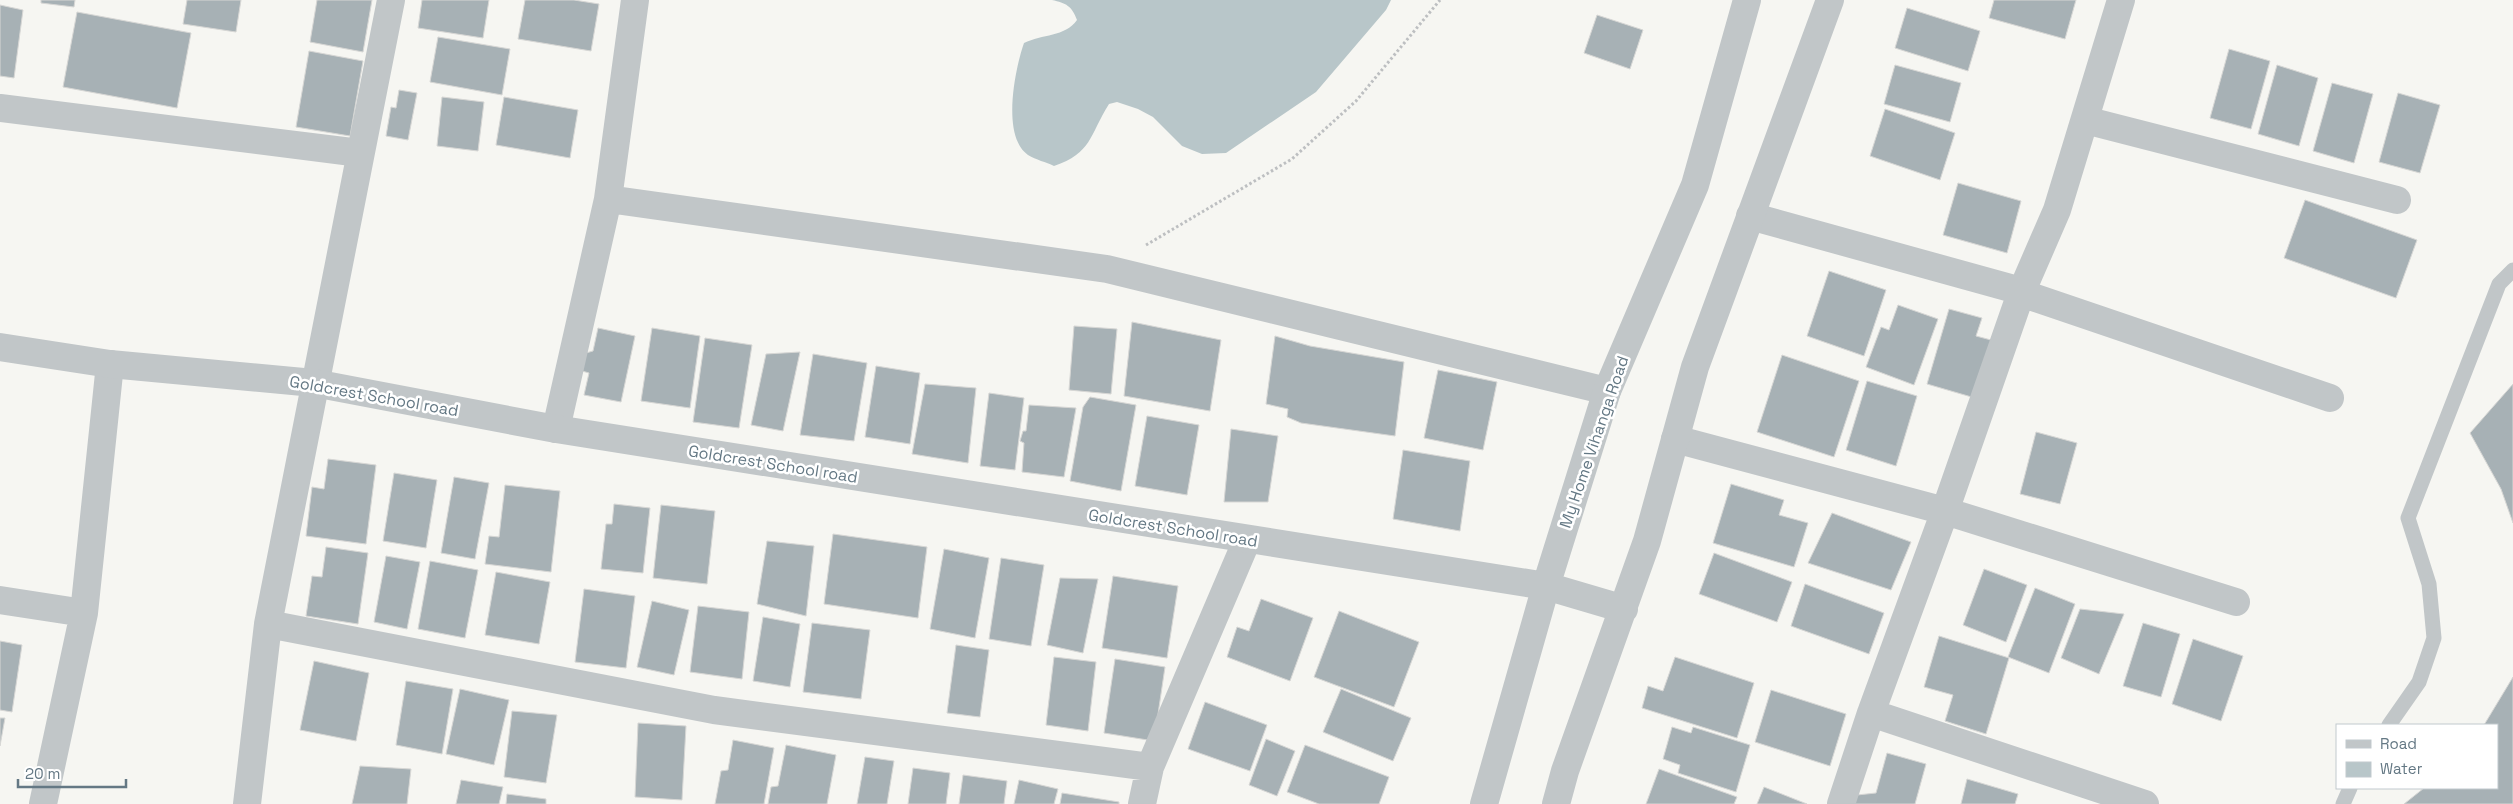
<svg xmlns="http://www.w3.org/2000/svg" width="2513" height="804" font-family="'Space Grotesk',sans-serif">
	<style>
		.water { fill: #b8c6c9 }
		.building { fill: #a7b1b5; stroke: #d7d7d5 }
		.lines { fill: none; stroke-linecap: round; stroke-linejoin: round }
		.path { stroke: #bdbfc1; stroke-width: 3; stroke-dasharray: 2.5 2.5; stroke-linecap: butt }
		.service { stroke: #c1c6c8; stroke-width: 15 }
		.minor { stroke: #c1c6c8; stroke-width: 28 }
		.tertiary { stroke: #c1c6c8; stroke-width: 28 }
		.labels { text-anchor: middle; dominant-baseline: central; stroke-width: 5; stroke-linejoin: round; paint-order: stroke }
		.street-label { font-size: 16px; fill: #647884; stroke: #fff }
	</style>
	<rect width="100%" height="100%" fill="#f6f6f2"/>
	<path class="water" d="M1052 0H1391L1386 10 1316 92 1226 153 1202 154 1182 146 1153 117 1138 109 1117 102 1109 104C1089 136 1092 153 1054 166 1046 162 1036 160 1028 155 1001 136 1015 69 1024 43 1042 34 1065 37 1077 20 1072 6 1066 3 1052 0Z"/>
	<path class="building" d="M41 0H75L74 7 41 3Z
		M187 0H241L236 32 183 24Z
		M317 0H372L363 52 310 42Z
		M422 0H489L483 38 418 28Z
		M525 0H574L599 4 591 51 518 39Z
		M1994 0H2076L2065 39 1989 18Z
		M0 5 23 10 14 78 0 76Z
		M1907 8 1980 31 1968 71 1895 48Z
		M77 12 191 33 177 108 63 87Z
		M1597 15 1643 30 1630 69 1584 53Z
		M438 37 510 49 502 95 430 82Z
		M2229 49 2270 61 2251 129 2210 118Z
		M309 51 363 61 350 136 296 127Z
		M1895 65 1961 83 1950 122 1884 104Z
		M2277 65 2318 78 2299 146 2258 134Z
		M2332 83 2373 94 2354 163 2313 151Z
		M399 90 417 93 408 140 386 136 391 107 396 108Z
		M2398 93 2440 105 2420 173 2379 162Z
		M442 97 484 102 478 151 437 146Z
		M504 97 578 110 570 158 496 145Z
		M1885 109 1955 133 1940 180 1870 156Z
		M1958 183 2021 201 2007 253 1943 235Z
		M2305 200 2417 240 2396 298 2284 258Z
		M1829 271 1886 290 1864 356 1807 336Z
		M1898 305 1938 319 1914 385 1866 367 1881 327 1889 330Z
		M1949 309 1982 318 1976 336 1991 340 1975 398 1927 384Z
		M1132 322 1221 340 1210 411 1124 396Z
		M1074 326 1117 329 1111 394 1069 390Z
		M598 328 635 336 621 402 584 395 589 373 582 371 586 353 593 351Z
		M652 328 700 336 690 408 641 401Z
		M1275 336 1310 346 1404 362 1395 436 1301 423 1287 417 1288 409 1266 404Z
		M705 338 752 345 739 428 693 422Z
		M800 352 783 431 751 425 766 354Z
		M813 354 867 363 854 441 800 435Z
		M1782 355 1859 381 1834 457 1757 432Z
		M876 366 920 373 910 444 865 437Z
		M1438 370 1497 382 1483 450 1424 438Z
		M1867 381 1917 396 1896 466 1846 450Z
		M925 384 976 388 968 463 912 454Z
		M2513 384V523L2501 489 2470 433Z
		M989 393 1024 398 1015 470 980 466Z
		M1090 397 1136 405 1121 491 1070 481 1083 407Z
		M1029 405 1076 408 1064 477 1022 472 1024 443 1020 441 1023 431H1026Z
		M1147 416 1199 425 1187 495 1135 486Z
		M1231 429 1278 436 1268 502H1224Z
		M2036 432 2077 443 2060 504 2020 494Z
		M1403 450 1470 461 1460 531 1393 519Z
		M328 459 376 465 366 544 306 536 312 487 324 489Z
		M394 473 437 480 426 548 383 541Z
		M454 477 489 483 475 559 441 553Z
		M1731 484 1784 500 1779 515 1808 523 1794 567 1713 543Z
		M505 485 560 491 551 572 485 564 489 536 499 537Z
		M614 504 650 508 643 573 601 569 606 524H612Z
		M661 505 715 511 707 584 653 578Z
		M1832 513 1911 542 1891 590 1808 563Z
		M833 534 927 547 918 618 824 604Z
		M767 541 814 546 806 616 757 604Z
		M326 547 368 553 358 624 306 616 312 576 322 577Z
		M944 549 989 558 975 638 930 629Z
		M1714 553 1792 582 1777 622 1699 594Z
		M386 556 420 562 407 629 374 622Z
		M1001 558 1044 565 1031 646 989 639Z
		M430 561 478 570 465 638 418 629Z
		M1984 569 2027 585 2006 642 1963 625Z
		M496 572 550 582 539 644 485 635Z
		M1113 576 1178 586 1167 658 1102 648Z
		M1060 578 1098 579 1083 653 1047 645Z
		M1805 584 1884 613 1869 654 1791 626Z
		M2035 588 2075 604 2049 673 2008 657Z
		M584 589 635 596 626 668 575 662Z
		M1261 599 1313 618 1290 681 1227 657 1237 627 1249 631Z
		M652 601 689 610 674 675 637 667Z
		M698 606 749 612 742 679 690 672Z
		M2080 609 2124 614 2099 674 2061 658Z
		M1339 611 1419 642 1394 707 1314 677Z
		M763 617 800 624 790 687 753 681Z
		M812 623 870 630 861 699 803 692Z
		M2143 623 2180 634 2161 697 2123 686Z
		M1939 636 2009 658 1986 734 1945 721 1953 695 1924 687Z
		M2193 639 2243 656 2221 721 2172 704Z
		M0 641 22 645 12 712 0 710Z
		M956 645 989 650 980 717 947 713Z
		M1054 657 1096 662 1088 731 1046 725Z
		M1675 657 1754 683 1737 738 1642 708 1648 686 1663 691Z
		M1115 659 1165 667 1154 741 1104 733Z
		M314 661 369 673 356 741 300 730Z
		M2513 677V804H2404L2424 788H2497V725H2484Z
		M406 681 453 689 442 754 396 745Z
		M460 689 509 700 494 765 446 754Z
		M1341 689 1411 718 1393 761 1323 732Z
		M1771 690 1846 714 1830 766 1755 742Z
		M1205 702 1267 725 1250 771 1188 749Z
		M512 711 557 715 546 783 504 777Z
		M0 718H5L0 746Z
		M638 723 686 726 682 800 635 797Z
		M1672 727 1691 733 1693 727 1750 745 1736 792 1678 773 1680 765 1663 759Z
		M1266 739 1295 751 1277 796 1249 785Z
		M733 740 774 748 764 804H715L721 771 728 770Z
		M786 745 836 755 827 804H768L771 787 778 786Z
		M1305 745 1389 777 1379 804H1319L1287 792Z
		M1887 753 1926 764 1915 804H1854L1857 795 1876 793Z
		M865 757 894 761 887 804H857Z
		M360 766 411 769 407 804H352Z
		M913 768 950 773 946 804H908Z
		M1659 769 1737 797 1734 804H1646Z
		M963 775 1007 781 1004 804H959Z
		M1967 779 2018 794 2015 804H1961Z
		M461 780 503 787 499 804H456Z
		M1019 780 1058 789 1054 804H1014Z
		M1764 787 1807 804H1757Z
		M1062 793 1119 802V804H1060Z
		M507 794 546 799V804H506Z"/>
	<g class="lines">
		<path class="path" d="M1146 245 1292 159 1356 101 1440 0"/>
		<path class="service" d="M2389 725 2419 682 2434 638 2429 584 2408 518 2499 284 2513 270
			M2343 804 2350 788"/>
		<path class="minor" d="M0 108 360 153
			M2085 120 2397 200
			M608 199 1107 269 1607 391
			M1750 216 2014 289 2021 293 2057 210 2121 0
			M556 429 608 199 635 0
			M1675 439 1945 511 2236 602
			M0 600 84 613
			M268 624 714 710 1150 767
			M1871 713 2145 804
			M43 804 84 613 110 364
			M247 804 268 624 391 0
			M1142 804 1150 767 1247 540
			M1841 804 1871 713 1945 511 2021 293 2330 398"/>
		<path class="tertiary" d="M0 347 110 364 314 383 556 429 1546 586 1624 609
			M1484 804 1546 586 1607 391 1695 185 1747 0
			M1556 804 1565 771 1647 541 1695 367 1830 0"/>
	</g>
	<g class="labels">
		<g class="street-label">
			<text transform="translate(374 396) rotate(10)">Goldcrest School road</text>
			<text transform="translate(1594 442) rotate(-71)">My Home Vihanga Road</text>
			<text transform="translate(773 464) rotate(9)">Goldcrest School road</text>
			<text transform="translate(1173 528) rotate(9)">Goldcrest School road</text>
		</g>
	</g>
	<rect x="2336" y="724" width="162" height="65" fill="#ffffff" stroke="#c1c9ce"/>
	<rect x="2346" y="740" width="25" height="8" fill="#c1c6c8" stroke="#c1c9ce"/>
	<text x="2380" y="749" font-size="15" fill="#647884">Road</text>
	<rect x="2346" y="762" width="25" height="15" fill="#b8c6c9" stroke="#c1c9ce"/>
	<text x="2380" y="774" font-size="15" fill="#647884">Water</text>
	<path d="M18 779v8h108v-8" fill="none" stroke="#647884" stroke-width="2.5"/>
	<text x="25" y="779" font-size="15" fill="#647884" stroke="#ffffff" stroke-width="4" paint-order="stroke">20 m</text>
</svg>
